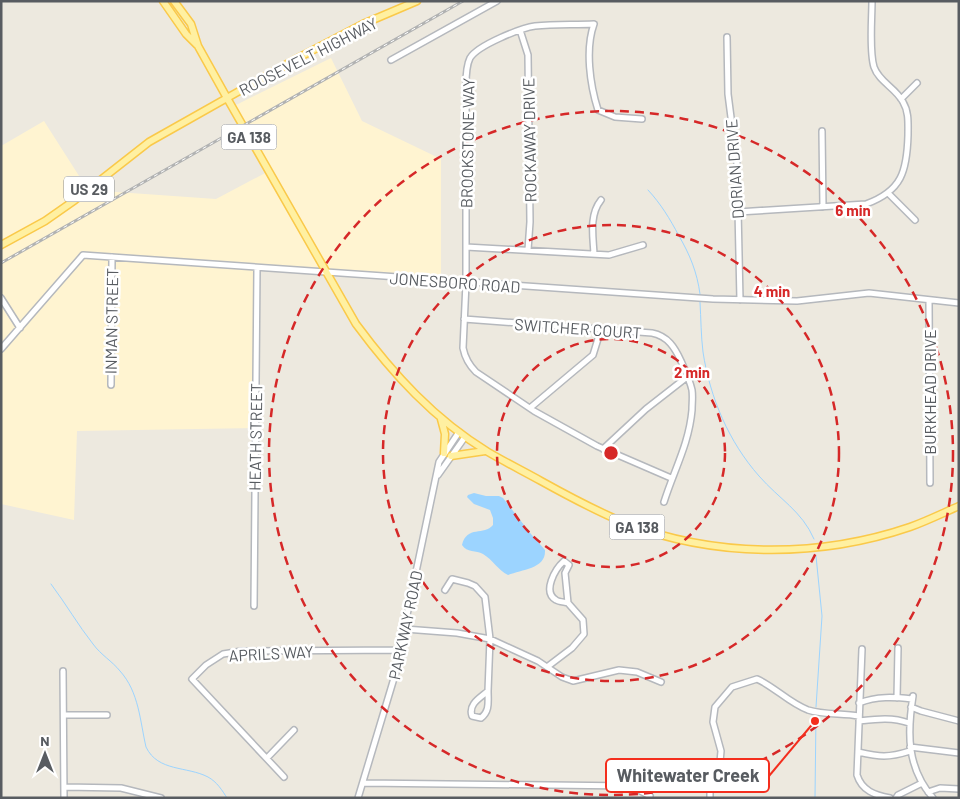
<svg xmlns="http://www.w3.org/2000/svg" width="960" height="799" font-family="Barlow,sans-serif">
	<style>
		.commercial { fill: #fff4d1 }
		.water { fill: #9cd4ff }
		.lines { fill: none; stroke-linecap: round; stroke-linejoin: round }
		.stream { stroke: #9cd4ff; stroke-width: 1 }
		.minor-casing { stroke: #b5b8bd; stroke-width: 8 }
		.major-casing { stroke: #fac94a; stroke-width: 9 }
		.minor { stroke: #fff; stroke-width: 5 }
		.major { stroke: #fff0a1; stroke-width: 6 }
		.rail-casing { stroke: #b1b2b2; stroke-width: 3 }
		.rail { stroke: #fff; stroke-width: 1; stroke-dasharray: 4; stroke-linecap: butt }
		.ring { fill: none; stroke: #d62828; stroke-width: 2.5; stroke-dasharray: 9 6 }
		.labels { text-anchor: middle; dominant-baseline: central; stroke-width: 5; stroke-linejoin: round; paint-order: stroke }
		.shield { fill: #fff; stroke: #8a8d90; stroke-width: 1 }
		.shield-label { font-size: 15px; font-weight: bold; fill: #585c61 }
		.street-label { font-size: 16px; fill: #585c61; stroke: #fff }
		.centre { fill: #d62828; stroke: #fff; stroke-width: 2.5 }
		.ring-label { font-size: 15px; text-anchor: middle; font-weight: bold; fill: #d62828; stroke: #fff; stroke-width: 5; stroke-linejoin: round; paint-order: stroke }
		.leader { fill: none; stroke: #f42e1d; stroke-width: 2 }
		.callout-dot { fill: #f42e1d; stroke: #fff; stroke-width: 2 }
		.callout { fill: #fff; stroke: #f42e1d; stroke-width: 2 }
		.callout-label { font-size: 18px; text-anchor: middle; font-weight: bold; fill: #585c61 }
	</style>
	<rect width="100%" height="100%" fill="#ede9df"/>
	<path class="commercial" d="M331 58 362 121 441 159V282L260 270 257 428 77 431 74 520 1 504V146L44 121 88 190 216 199 269 171 234 106Z"/>
	<path class="water" d="M474 493 486 496H499L503 498 531 534 545 550C546 569 522 569 508 575 498 570 493 560 483 554 476 550 467 553 462 545 467 525 484 536 493 525V518L490 510 474 504 467 497 468 495Z"/>
	<g class="lines">
		<path class="stream" d="M648 190C661 204 670 219 679 236 690 255 697 272 700 294
			M700 302C701 319 701 336 703 352 710 398 729 442 759 476 779 499 802 511 814 539
			M51 584C66 604 78 625 93 644 101 655 112 661 120 671 139 692 140 721 146 747 158 772 187 766 208 777 217 782 222 790 227 798
			M816 707 822 616 816 556
			M815 798 816 715"/>
		<defs>
			<path id="minor" d="M520 30 528 55 530 222 528 250
				M727 37 728 94 737 164 740 300
				M391 60 497 1
				M901 99 917 83
				M642 119 615 117 598 110C590 85 585 49 594 24 574 25 555 24 535 26 521 28 478 45 470 58 465 68 466 83 466 93V283L463 348C465 358 469 365 476 372L534 411 597 446 671 478
				M822 131 823 207
				M888 193 915 220
				M738 212 866 204C902 191 907 171 908 135 908 123 909 112 903 102 896 88 879 82 874 67 869 51 872 19 872 1
				M466 247 609 255 643 245
				M594 254C593 236 589 215 601 200
				M1 298 20 328
				M929 301 930 483
				M464 319 652 333C668 336 675 348 681 361 685 370 690 381 692 390 693 397 692 403 692 410 689 444 674 470 664 502
				M1 349 83 255 713 299 797 301 869 293 959 303
				M111 385 112 257
				M530 408 593 355 601 329
				M603 449 646 409 687 377
				M438 475 465 437
				M564 561 569 565 565 573 568 603C565 602 559 602 556 600 542 592 555 569 564 561Z
				M445 590 452 579 468 583 475 586 485 597 490 639 488 691
				M254 606 257 268
				M405 629 457 633 490 639 538 661 562 677 573 681 619 670 637 672 661 682
				M862 649 857 775C862 791 875 795 890 798
				M547 667 572 648 584 634 583 620 568 603
				M63 671 64 798
				M488 691C488 702 490 711 481 718L472 716C468 704 480 698 488 691Z
				M913 696C907 734 907 768 933 798
				M897 698 898 648
				M859 703C877 696 894 697 912 699
				M911 707 921 711 959 721
				M64 715H107
				M859 721C877 719 892 717 909 723
				M910 747 959 753
				M858 752C880 757 888 758 910 751
				M267 758 294 730
				M284 777 192 679 206 665 223 654 242 651 402 650
				M363 783 631 786 650 796
				M64 787 121 788 161 798
				M928 792 940 788 959 789
				M358 798 401 655 407 615 439 462 459 432
				M710 798V787L720 762 721 751 713 722 715 707 732 687 757 679C775 687 789 703 808 710 824 715 842 713 859 716
				M896 798 898 795 922 783"/>
			<path id="major" d="M163 1 186 34 197 45
				M174 1 191 24 198 46 227 98 356 324C393 374 434 419 488 452 505 462 523 471 541 481 568 496 596 511 625 523 715 558 819 558 910 527 927 521 943 513 959 506
				M1 245 45 221 75 200 149 142 296 59 363 24 417 1
				M441 419 445 434 444 453
				M451 456 485 451"/>
		</defs>
		<use href="#minor" class="minor-casing"/>
		<use href="#major" class="major-casing"/>
		<use href="#minor" class="minor"/>
		<use href="#major" class="major"/>
		<defs>
			<path id="rail" d="M1 263 463 1"/>
		</defs>
		<use href="#rail" class="rail-casing"/>
		<use href="#rail" class="rail"/>
	</g>
	<g class="ring">
		<circle cx="611" cy="453" r="114"/>
		<circle cx="611" cy="453" r="228"/>
		<circle cx="611" cy="453" r="342"/>
	</g>
	<g class="labels">
		<g class="shield">
			<rect x="221.5" y="124.5" width="55" height="25" rx="4"/>
			<rect x="64" y="176.5" width="50" height="25" rx="4"/>
			<rect x="609.5" y="514.5" width="55" height="25" rx="4"/>
		</g>
		<g class="shield-label">
			<text x="249" y="137">GA 138</text>
			<text x="89" y="189">US 29</text>
			<text x="637" y="527">GA 138</text>
		</g>
		<g class="street-label">
			<text transform="translate(308 56) rotate(-27)">ROOSEVELT HIGHWAY</text>
			<text transform="translate(529 140) rotate(-91)">ROCKAWAY DRIVE</text>
			<text transform="translate(467 143) rotate(-89)">BROOKSTONE WAY</text>
			<text transform="translate(734 169) rotate(-94)">DORIAN DRIVE</text>
			<text transform="translate(455 282) rotate(4)">JONESBORO ROAD</text>
			<text transform="translate(111 321) rotate(-89)">INMAN STREET</text>
			<text transform="translate(578 328) rotate(4)">SWITCHER COURT</text>
			<text transform="translate(929 392) rotate(-90)">BURKHEAD DRIVE</text>
			<text transform="translate(255 437) rotate(-89)">HEATH STREET</text>
			<text transform="translate(405 625) rotate(-78)">PARKWAY ROAD</text>
			<text transform="translate(271 653) rotate(-3)">APRILS WAY</text>
		</g>
	</g>
	<circle cx="611" cy="453" r="8" class="centre"/>
	<g class="ring-label">
		<text x="853" y="216">6 min</text>
		<text x="772" y="297">4 min</text>
		<text x="692" y="378">2 min</text>
	</g>
	<path class="leader" d="M815 721L769 776"/>
	<circle class="callout-dot" cx="815" cy="721" r="5"/>
	<rect class="callout" x="606" y="759" width="163" height="33" rx="5"/>
	<g class="callout-label">
		<text x="688" y="782">Whitewater Creek</text>
	</g>
	<rect width="960" height="799" fill="none" stroke="#585c61" stroke-width="5"/>
	<g transform="translate(45 754)" stroke="#ffffff" stroke-width="4" paint-order="stroke">
	<path d="M0-4L9 19L0 12L-9 19Z" fill="#585c61"/>
	<text y="-8" font-size="14" font-weight="bold" text-anchor="middle" fill="#585c61">N</text>
	</g>
</svg>
